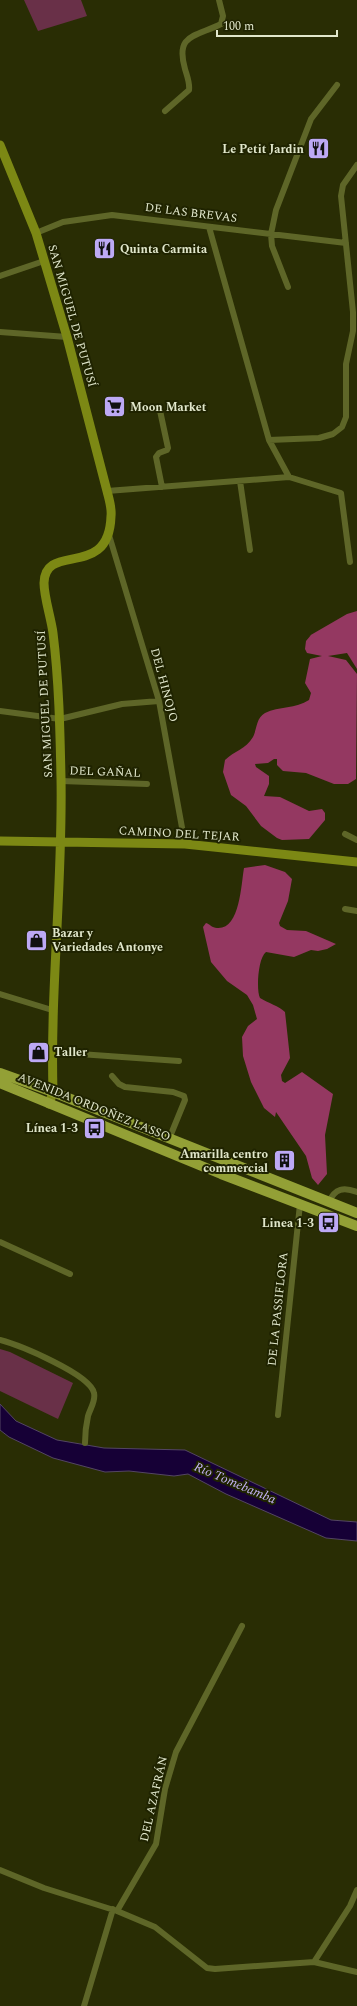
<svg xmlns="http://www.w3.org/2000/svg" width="357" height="2006" font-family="Spectral,serif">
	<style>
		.green { fill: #693048 }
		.forest { fill: #943861 }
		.water { fill: #160036; stroke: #534563 }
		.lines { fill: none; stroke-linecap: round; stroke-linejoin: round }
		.street { stroke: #5e6628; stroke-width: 6 }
		.secondary { stroke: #7c8814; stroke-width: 9 }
		.primary { stroke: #93a036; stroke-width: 10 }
		.labels { text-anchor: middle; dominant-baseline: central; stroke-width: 4; stroke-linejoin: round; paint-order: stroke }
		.poi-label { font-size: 12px; font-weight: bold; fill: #e1e7cb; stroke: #1f2300; text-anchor: end }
		.street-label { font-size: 12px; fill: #e1e7cb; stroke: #1f2300 }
		.water-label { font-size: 13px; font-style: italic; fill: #c5b4f8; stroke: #1f2300 }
	</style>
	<rect width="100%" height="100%" fill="#292d04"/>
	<path class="green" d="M24 0H81L87 16 38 31Z
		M0 1349 10 1352 73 1383 58 1419 0 1391Z"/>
	<path class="forest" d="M357 611V669L347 653 328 656 346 660 357 674 356 779 348 784H334L306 773 283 771 277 765V759H274L268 763 255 764 256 767 269 776V784L264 796 280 797 309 811 322 809 325 813V820L309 839 282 840 277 838 261 826 246 806 231 795 223 772 225 760C234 751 246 749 253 737 257 729 256 718 265 713 279 706 296 709 309 700L311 693 305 683 310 659 322 656 307 653 305 649 306 641 311 635 309 636 347 614Z
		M265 865 285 872 292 879 288 901 279 923 280 926 287 930 306 931 336 944 327 949 318 951 311 950 294 957 266 952C258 958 256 990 260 998 268 1003 279 1006 285 1012L290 1058 281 1075 282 1081 285 1083 302 1072 333 1094 325 1135 327 1174 318 1185 312 1178 306 1156 276 1112 275 1117 264 1108 251 1082 243 1056 242 1037 248 1026 257 1019 253 1005 247 995 227 981 211 962 203 927 206 923C210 924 212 928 217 928 240 930 241 885 244 868Z"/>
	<path class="water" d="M0 1404 16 1421 57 1440 104 1448 185 1450 331 1520 357 1522V1541L326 1538 226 1494 188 1474 174 1476 129 1471 105 1472 53 1458 9 1437 0 1430Z"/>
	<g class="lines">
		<path class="street" d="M165 111 189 90C190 83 187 76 185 69 175 34 195 37 221 24L223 16 219 0
			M209 227 269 440
			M36 233 63 222 112 215 346 243
			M0 276 44 261
			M288 287 272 246 271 234 276 210 311 119 337 85
			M0 332 67 337
			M159 406 168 448 167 450 159 453 156 457 162 487
			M289 477 269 440 319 438 333 434 342 427 346 417V364L353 331V312L341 196 343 185 357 165
			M240 481 250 550
			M107 491 289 477 341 493 350 562
			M109 535 159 701 185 844
			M0 711 60 719 122 704 159 701
			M61 781 147 784
			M345 834 357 840
			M345 909 357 911
			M0 994 52 1010
			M51 1052 179 1061
			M112 1076 119 1084 125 1087 173 1092 184 1096 185 1100 169 1139
			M329 1202C335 1188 344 1187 357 1192
			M0 1242 70 1274
			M0 1340C19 1345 90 1374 94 1393 96 1401 90 1409 88 1416 86 1425 85 1434 85 1443
			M278 1415 300 1204
			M0 1870 44 1888 117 1911 155 1927 207 1968 215 1969 314 1962 357 1972
			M117 1911 156 1844 165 1789 176 1752 242 1626
			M314 1962 350 1906 357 1890
			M84 2006 113 1909"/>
		<path class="secondary" d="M0 145 36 233 67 337 107 491C109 499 112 508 111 516 109 581 45 541 44 583 44 597 51 618 53 633 59 681 60 730 61 778 63 883 50 987 53 1092L49 1104
			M0 841 185 844 357 862"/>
		<path class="primary" d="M0 1073 53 1092 357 1213
			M0 1083 221 1174 357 1226"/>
	</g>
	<defs>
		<symbol id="restaurant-square" viewBox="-11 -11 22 22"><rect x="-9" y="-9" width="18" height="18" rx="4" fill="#bda9f5" stroke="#1f2300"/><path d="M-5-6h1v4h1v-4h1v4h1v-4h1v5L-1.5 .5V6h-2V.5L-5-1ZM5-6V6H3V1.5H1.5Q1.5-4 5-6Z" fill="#111"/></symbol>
		<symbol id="supermarket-square" viewBox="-11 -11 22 22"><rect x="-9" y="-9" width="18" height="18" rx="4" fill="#bda9f5" stroke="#1f2300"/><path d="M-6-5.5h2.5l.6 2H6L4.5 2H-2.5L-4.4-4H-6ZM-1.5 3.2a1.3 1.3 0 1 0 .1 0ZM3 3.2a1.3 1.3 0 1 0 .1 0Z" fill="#111"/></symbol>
		<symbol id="shop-square" viewBox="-11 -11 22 22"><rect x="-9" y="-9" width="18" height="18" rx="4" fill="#bda9f5" stroke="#1f2300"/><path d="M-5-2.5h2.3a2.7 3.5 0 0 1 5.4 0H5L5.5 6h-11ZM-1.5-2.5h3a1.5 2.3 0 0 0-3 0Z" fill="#111"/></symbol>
		<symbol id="bus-square" viewBox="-11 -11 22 22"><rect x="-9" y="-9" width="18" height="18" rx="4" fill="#bda9f5" stroke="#1f2300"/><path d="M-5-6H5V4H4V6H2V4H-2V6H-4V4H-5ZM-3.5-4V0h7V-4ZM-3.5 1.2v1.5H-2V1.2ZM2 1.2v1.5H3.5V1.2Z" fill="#111"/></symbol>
		<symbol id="building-square" viewBox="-11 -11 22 22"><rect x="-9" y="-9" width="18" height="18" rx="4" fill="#bda9f5" stroke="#1f2300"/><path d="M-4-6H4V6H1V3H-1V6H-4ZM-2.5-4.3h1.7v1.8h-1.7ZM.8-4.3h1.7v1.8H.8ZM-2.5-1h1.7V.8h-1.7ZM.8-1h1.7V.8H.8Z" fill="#111"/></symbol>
	</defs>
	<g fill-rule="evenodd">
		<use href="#restaurant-square" x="306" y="136" width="25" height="25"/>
		<use href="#restaurant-square" x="92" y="236" width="25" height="25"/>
		<use href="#supermarket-square" x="102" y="394" width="25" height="25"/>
		<use href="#shop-square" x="24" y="928" width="25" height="25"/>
		<use href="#shop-square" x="26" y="1040" width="25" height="25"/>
		<use href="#bus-square" x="82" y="1116" width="25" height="25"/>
		<use href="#building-square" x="272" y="1148" width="25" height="25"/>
		<use href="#bus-square" x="316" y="1210" width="25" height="25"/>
	</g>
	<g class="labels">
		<g class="poi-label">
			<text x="304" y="149">Le Petit Jardin</text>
			<text x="120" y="249" text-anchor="start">Quinta Carmita</text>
			<text x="130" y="407" text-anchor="start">Moon Market</text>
			<text x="52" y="933" text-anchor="start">Bazar y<tspan x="52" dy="14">Variedades Antonye</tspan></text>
			<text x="54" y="1052" text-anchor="start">Taller</text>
			<text x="78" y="1128">Línea 1-3</text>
			<text x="268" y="1154">Amarilla centro<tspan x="268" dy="14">commercial</tspan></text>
			<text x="314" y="1223">Linea 1-3</text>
		</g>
		<g class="street-label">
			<text transform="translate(191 213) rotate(7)">DE LAS BREVAS</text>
			<text transform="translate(72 316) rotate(74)">SAN MIGUEL DE PUTUSÍ</text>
			<text transform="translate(164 685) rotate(75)">DEL HINOJO</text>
			<text transform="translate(45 704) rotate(-93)">SAN MIGUEL DE PUTUSÍ</text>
			<text transform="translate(105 772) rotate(2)">DEL GAÑAL</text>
			<text transform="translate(179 834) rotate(3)">CAMINO DEL TEJAR</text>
			<text transform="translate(94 1107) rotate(22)">AVENIDA ORDOÑEZ LASSO</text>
			<text transform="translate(278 1309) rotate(-84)">DE LA PASSIFLORA</text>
			<text transform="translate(154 1799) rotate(-77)">DEL AZAFRÁN</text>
		</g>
		<g class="water-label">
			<text transform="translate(235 1483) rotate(23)">Río Tomebamba</text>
		</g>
	</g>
	<path d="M217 30v6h120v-6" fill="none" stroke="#e1e7cb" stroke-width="2"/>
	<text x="223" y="30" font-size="12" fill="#e1e7cb" stroke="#1f2300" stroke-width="3" paint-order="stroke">100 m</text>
</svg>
